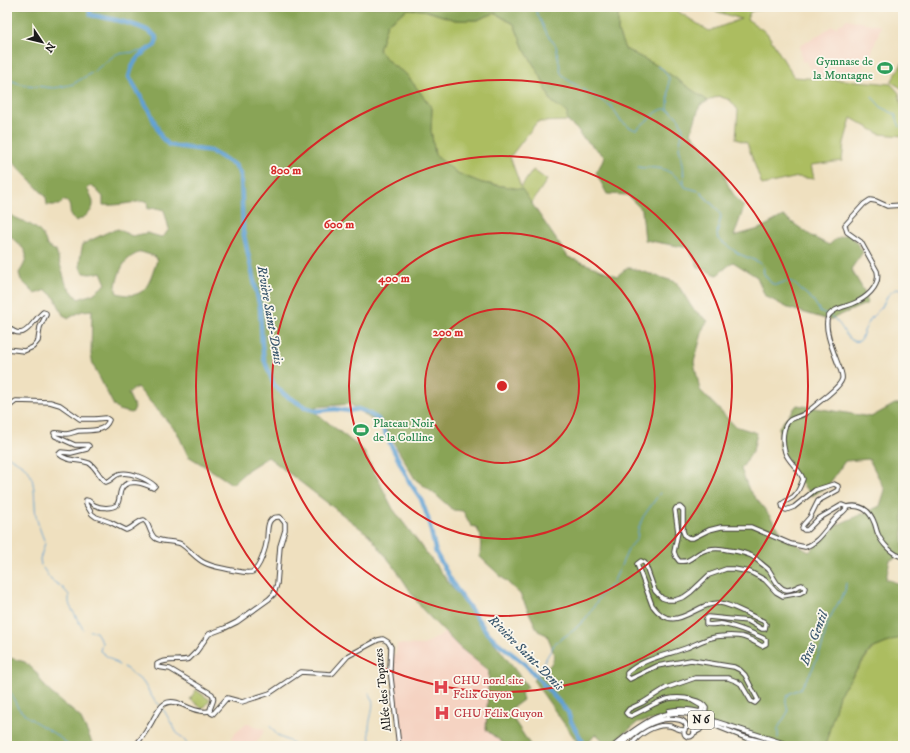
<svg xmlns="http://www.w3.org/2000/svg" width="910" height="753" font-family="'IM FELL DW Pica',serif">
	<style>
		.built { fill: #f5d3c2 }
		.green { fill: #acbd60; stroke: #646c3e }
		.forest { fill: #89a456; stroke: #526039; fill-rule: evenodd }
		.lines { fill: none; stroke-linecap: round; stroke-linejoin: round }
		.stream { stroke: #60a1d3; stroke-width: 1 }
		.river { stroke: #60a1d3; stroke-width: 4.5 }
		.tertiary-casing { stroke: #3c3934; stroke-width: 5.5 }
		.secondary-casing { stroke: #3c3934; stroke-width: 5.5 }
		.primary-casing { stroke: #3c3934; stroke-width: 6 }
		.tertiary { stroke: #fff; stroke-width: 3.5 }
		.secondary { stroke: #fff; stroke-width: 3.5 }
		.primary { stroke: #fff; stroke-width: 4 }
		.secondary-bridge-casing { stroke: #3c3934; stroke-width: 5.5; stroke-linecap: butt }
		.secondary-bridge { stroke: #fff; stroke-width: 3.5 }
		.ring { fill: none; stroke: #d62828; stroke-width: 2 }
		.labels { text-anchor: middle; dominant-baseline: central; stroke-width: 3.5; stroke-linejoin: round; paint-order: stroke }
		.shield { fill: #fbf7ec; stroke: #5f5e5a; stroke-width: 1 }
		.shield-label { font-size: 11px; font-weight: bold; fill: #1c1c1c }
		.leisure-label { font-size: 12px; fill: #27864d; stroke: #fbf7ec; text-anchor: end }
		.health-label { font-size: 12px; fill: #be3a42; stroke: #fbf7ec; text-anchor: start }
		.street-label { font-size: 12px; fill: #1c1c1c; stroke: #fbf7ec }
		.water-label { font-size: 13px; font-style: italic; fill: #3b586e; stroke: #fbf7ec }
		.centre { fill: #d62828; stroke: #fbf7ec; stroke-width: 2 }
		.ring-label { font-size: 12px; text-anchor: middle; font-weight: bold; fill: #d62828; stroke: #fbf7ec; stroke-width: 3.5; stroke-linejoin: round; paint-order: stroke }
	</style>
	<rect width="100%" height="100%" fill="#fbf7ec"/>
	<filter id="ink" filterUnits="userSpaceOnUse"><feTurbulence type="fractalNoise" baseFrequency=".025" numOctaves="2"/><feDisplacementMap in="SourceGraphic" scale="8" xChannelSelector="R" yChannelSelector="G"/><feConvolveMatrix kernelMatrix="1 2 1 2 8 2 1 2 1" color-interpolation-filters="sRGB"/></filter>
	<filter id="wash" filterUnits="userSpaceOnUse"><feTurbulence type="fractalNoise" baseFrequency=".012" numOctaves="4" result="noise"/><feDisplacementMap in="SourceGraphic" scale="16" xChannelSelector="R" yChannelSelector="G"/><feGaussianBlur stdDeviation="0.9" result="paint"/><feColorMatrix in="noise" values="0 0 0 0 0 0 0 0 0 0 0 0 0 0 0 0 0 1.4 0 .05"/><feComposite in="paint" operator="in"/></filter>
	<g filter="url(#wash)">
		<rect width="100%" height="100%" fill="#efe0bf"/>
		<path class="built" d="M847 19 881 26 871 55 859 75 846 71H841L817 84 807 61 802 62 800 46 807 40 808 42 832 26 837 27 839 24H842Z
			M446 632 487 671 489 677 487 696 498 732 509 746H402L392 662 393 655H395L397 644 424 645Z
			M249 723 255 727 265 729V730L256 743 248 746H236L231 737 246 724Z"/>
		<path class="green" d="M618 7H671L709 31 741 19 702 7H768C763 11 756 9 750 12L747 19 767 33 794 77C826 80 859 80 891 84L899 93 903 113V136L880 134 851 118 844 143 842 161 811 165 814 179 798 177 762 185 747 143 736 139 738 110 730 100 718 96 708 101 658 66 625 49 618 32Z
			M408 9 424 10 455 20H477L494 13 514 24 524 49 540 75 551 101 568 113 567 121 537 122 510 157 521 187 533 170 547 180 530 205 503 186 482 183 457 173 435 155 431 130 432 108 406 74 391 64 379 50 387 24Z
			M903 62V89L891 82Z
			M899 638H903V746H825L839 695 872 649Z
			M196 690 210 700 203 709 190 699Z"/>
		<path class="forest" d="M7 7H618V32L625 49 658 66 708 101 700 105 691 133 724 172C726 186 735 197 744 207L734 236 759 229 783 216 813 237 829 245 836 239 849 233 863 252 851 269 864 291 868 303 829 320 788 308 765 296 757 277 733 262 717 275 698 267 689 248 645 240 642 210 627 195 607 194 596 173 605 157 579 134 580 132 567 121V113L551 101 540 75 524 49 514 24 495 13 477 20H455L424 10 408 9 387 24 379 50 391 64 406 74 432 108 431 130 435 155 457 173 482 183 522 189 568 257 617 276 628 267 676 282 693 309 708 321 704 326 694 362 700 390 735 426 757 433 753 451 741 469 749 490 763 507 785 537 809 552 837 525 880 506 885 490 869 459 845 461 828 486 812 496 797 478 780 447 779 427 797 405 871 417 895 404H903V555L890 560 886 579 903 585V638H899L871 649 839 695 825 746H752L732 733 681 716 638 722 609 746 596 734 585 746H580L533 680C555 661 559 663 547 635L538 631 520 594 480 557 481 536 476 527 471 526 463 511 453 510 436 495 415 479 387 431 350 404 315 407 316 413 363 450 393 509 528 687 521 693 523 700 508 711 531 746H507L486 730 489 671 459 647 422 609 395 568 369 535 268 457 249 469 232 484 211 470 188 456 177 432 137 387 128 393 135 408 132 413 118 410 114 406 93 365 91 355 92 310 82 311 69 318 63 315 55 298 46 290 35 294 21 280 19 273C35 249 21 250 7 232V213C23 223 43 225 47 246L56 251 66 284 78 299 93 294 106 284 101 272C74 280 79 262 83 244L108 232 118 229 132 236 147 233 161 237 164 236 169 229 164 210 156 208 148 209 147 201C131 202 119 206 103 205V197L92 185 87 189C99 206 92 214 76 221L71 217C69 209 72 204 64 200L59 205H47L46 197 10 159 7 160ZM141 252 154 256 157 260C149 284 146 301 117 293 115 289 116 286 117 281 121 266 126 257 141 252Z
			M7 657 25 662 36 672 43 684 51 693 80 717 94 746H7Z"/>
		<g class="lines">
			<path class="stream" d="M534 7 547 34 556 46 561 73 566 79 611 106 620 120 629 127 636 130 657 112 663 109H666L671 111 679 119 683 129 679 147 683 164 684 185 685 187 699 191 718 210 721 216 717 234 718 239 739 254 761 263 763 267 764 274 771 283 776 285 787 281 792 282 813 300 820 311 828 315
				M657 66 663 69 669 78 668 109
				M7 79 18 83 26 85 54 88 65 86 73 84 93 72 116 54 145 51
				M872 97 882 108 895 114 900 127
				M638 167C644 169 650 167 656 168 667 168 676 177 684 183
				M831 316C834 319 838 322 840 325 845 332 850 346 861 340L864 331 871 318 882 307 888 295 897 288 903 290
				M7 456C14 460 23 465 28 470 36 481 34 504 36 516 38 524 41 533 44 540
				M41 565 40 559 45 543
				M43 568 51 580 62 587 69 595V602L70 606 83 629
				M90 631 96 632 102 642 100 651 119 665
				M124 667 143 682 154 700 160 705
				M536 676 555 643 574 630 586 618 602 594 613 583 629 548 637 539 638 530 643 517 660 493
				M7 687C13 694 14 704 21 711 35 725 56 731 69 746
				M369 693C377 703 370 715 369 727 369 733 370 739 370 746
				M162 707 177 733 185 741 189 746
				M270 726 278 736 293 743 295 746
				M778 738V728L788 712 786 703V698L789 694 801 688 812 670 822 647 828 621 845 591 846 583"/>
			<path class="river" d="M88 7 91 15C106 18 151 25 157 39L155 45C140 54 133 59 129 77L150 112 161 137 169 145 210 151 235 165 241 175 243 231 260 308 262 344 264 359 274 385 285 395 305 407 317 411 335 409 349 411 358 409 366 412 378 419 410 483 421 499 428 518 436 553 455 587 486 631 497 642 526 665 568 712C570 724 579 734 585 746"/>
		</g>
	</g>
	<g filter="url(#ink)">
		<g class="lines">
			<defs>
				<path id="tertiary" d="M847 507C860 504 869 509 874 522 876 526 876 530 878 534 882 544 893 555 903 557
					M135 746C140 740 144 735 148 728 158 714 160 694 183 705 191 709 200 713 210 711"/>
				<path id="secondary" d="M7 326C25 344 31 322 43 312L46 313V315L40 327 38 341 33 347 24 351 7 349
					M7 408 16 401 50 402 60 405 80 419H95L106 418 109 420C104 433 90 430 78 431 74 432 70 434 66 434 61 434 58 432 54 433
					M54 433 55 436 75 445H88L89 446 87 449 71 453 61 452 59 454C67 462 79 459 89 463 96 467 99 477 106 482 112 481 113 476 119 474 130 471 147 479 155 486L153 488C145 484 126 477 121 490 119 495 120 500 117 505 111 509 100 508 94 505 91 503 90 500 86 500V504L92 514 96 517 110 522 126 530C133 528 137 521 144 520 150 524 149 533 155 538 162 543 173 540 181 544 190 550 196 559 205 563 213 567 223 568 231 570 238 571 246 574 252 572 260 569 266 547 267 539 268 529 266 516 280 517L285 523V530L280 546 277 584 274 594 269 599 237 622 225 628 209 634 197 651 189 659C179 662 167 658 157 664V667L170 669 212 694C216 700 211 704 210 710L211 713 213 714 227 698 242 702 270 693 301 672 331 674 333 673 348 656 378 640 383 639 388 642 391 647 390 669 399 746
					M705 716 706 708C703 703 699 701 693 700 666 692 654 706 631 716L628 715 626 713 629 709 642 703 666 688 695 678H728L736 681 741 684 751 701 755 703 758 700 757 698 745 675 740 670 734 667 691 660 657 666 630 679 627 676V673C642 659 667 655 686 648 699 643 710 636 724 636 742 635 747 637 762 646L766 644V640L763 638C750 632 737 627 723 624 717 623 712 626 706 624V619L708 617 748 621 762 629H765L766 624 763 621C753 617 729 603 719 603 693 603 675 637 652 605L637 564 641 561 645 563 655 591 662 598 668 600H675L684 597 691 592 709 575 726 569H734L750 572 765 580 776 592 783 596 800 593 804 591 805 588 802 585C797 586 793 590 787 590 778 589 774 577 769 570 765 566 759 562 755 558 748 553 737 551 728 550 720 548 709 548 701 552 693 556 689 563 679 561L676 557 674 552 678 532 675 510 676 508 680 507 683 510V531L685 536 689 538H693L709 530 721 527H751L791 544 805 547C819 543 826 528 836 518 839 514 845 512 847 507L842 505 818 519 807 530H804L802 528 803 525 810 517 818 501 838 490V486L834 484 815 490 794 507 786 510 783 508 782 504C785 501 789 500 793 497 798 493 801 485 803 479 800 469 788 462 785 452 782 442 782 426 790 420 795 417 802 416 807 412 814 407 821 400 828 395 833 390 840 386 842 379 843 374 840 369 838 364 834 353 823 328 828 317 832 309 844 307 852 304 865 299 881 287 877 271L861 242 847 232 845 225 864 204 870 200 876 201 887 206 903 205
					M684 732a5 5 0 1 1 10 0a5 5 0 1 1-10 0Z
					M694 733 700 730 702 725
					M631 746C638 734 656 723 670 726 675 727 679 731 685 730"/>
				<path id="primary" d="M690 699 702 706V710L700 712
					M669 711C680 709 696 709 706 715
					M704 721 744 737 779 746
					M624 738C648 720 665 708 695 715L792 746
					M614 746 626 736
					M619 746C634 733 654 716 675 719 682 720 685 721 687 727"/>
			</defs>
			<use href="#tertiary" class="tertiary-casing"/>
			<use href="#secondary" class="secondary-casing"/>
			<use href="#primary" class="primary-casing"/>
			<use href="#tertiary" class="tertiary"/>
			<use href="#secondary" class="secondary"/>
			<use href="#primary" class="primary"/>
			<defs>
				<path id="secondary-bridge" d="M702 725 705 717"/>
			</defs>
			<use href="#secondary-bridge" class="secondary-bridge-casing"/>
			<use href="#secondary-bridge" class="secondary-bridge"/>
		</g>
	</g>
	<circle cx="502" cy="386" r="77" fill="#d62828" fill-opacity=".12"/>
	<g class="ring">
		<circle cx="502" cy="386" r="77"/>
		<circle cx="502" cy="386" r="153"/>
		<circle cx="502" cy="386" r="230"/>
		<circle cx="502" cy="386" r="306"/>
	</g>
	<defs>
		<symbol id="stadium-bare" viewBox="-9 -9 18 18"><path d="M0-5a6.5 5 0 1 0 0 10a6.5 5 0 1 0 0-10ZM-3.5-1.8h7v3.6h-7Z" fill="#2e9e5b" stroke="#fbf7ec" stroke-width="2.5" paint-order="stroke"/></symbol>
		<symbol id="hospital-bare" viewBox="-9 -9 18 18"><path d="M-5-5h3v3.5h4V-5h3V5h-3V1.5h-4V5h-3Z" fill="#e0444e" stroke="#fbf7ec" stroke-width="2.5" paint-order="stroke"/></symbol>
	</defs>
	<g fill-rule="evenodd">
		<use href="#stadium-bare" x="874" y="57" width="22" height="22"/>
		<use href="#stadium-bare" x="350" y="419" width="22" height="22"/>
		<use href="#hospital-bare" x="430" y="676" width="22" height="22"/>
		<use href="#hospital-bare" x="431" y="702" width="22" height="22"/>
	</g>
	<g class="labels">
		<rect class="shield" x="688" y="711" width="26" height="18" rx="3"/>
		<g class="shield-label">
			<text x="701" y="720">N 6</text>
		</g>
		<g class="leisure-label">
			<text x="873" y="61">Gymnase de<tspan x="873" dy="14">la Montagne</tspan></text>
			<text x="373" y="423" text-anchor="start">Plateau Noir<tspan x="373" dy="14">de la Colline</tspan></text>
		</g>
		<g class="health-label">
			<text x="453" y="680">CHU nord site<tspan x="453" dy="14">Felix Guyon</tspan></text>
			<text x="454" y="713">CHU Félix Guyon</text>
		</g>
		<g class="street-label">
			<text transform="translate(383 690) rotate(-96)">Allée des Topazes</text>
		</g>
		<g class="water-label">
			<text transform="translate(270 315) rotate(80)">Rivière Saint-Denis</text>
			<text transform="translate(814 638) rotate(-69)">Bras Gentil</text>
			<text transform="translate(526 653) rotate(45)">Rivière Saint-Denis</text>
		</g>
	</g>
	<circle cx="502" cy="386" r="6" class="centre"/>
	<g class="ring-label">
		<text x="286" y="174">800 m</text>
		<text x="339" y="228">600 m</text>
		<text x="394" y="282">400 m</text>
		<text x="448" y="336">200 m</text>
	</g>
	<rect width="910" height="753" fill="none" stroke="#fbf7ec" stroke-width="24"/>
	<g transform="translate(42 42) rotate(125)" stroke="#fbf7ec" stroke-width="3" paint-order="stroke">
	<path d="M0-3L7 15L0 10L-7 15Z" fill="#1c1c1c"/>
	<text y="-6" font-size="11" font-weight="bold" text-anchor="middle" fill="#1c1c1c">N</text>
	</g>
</svg>
